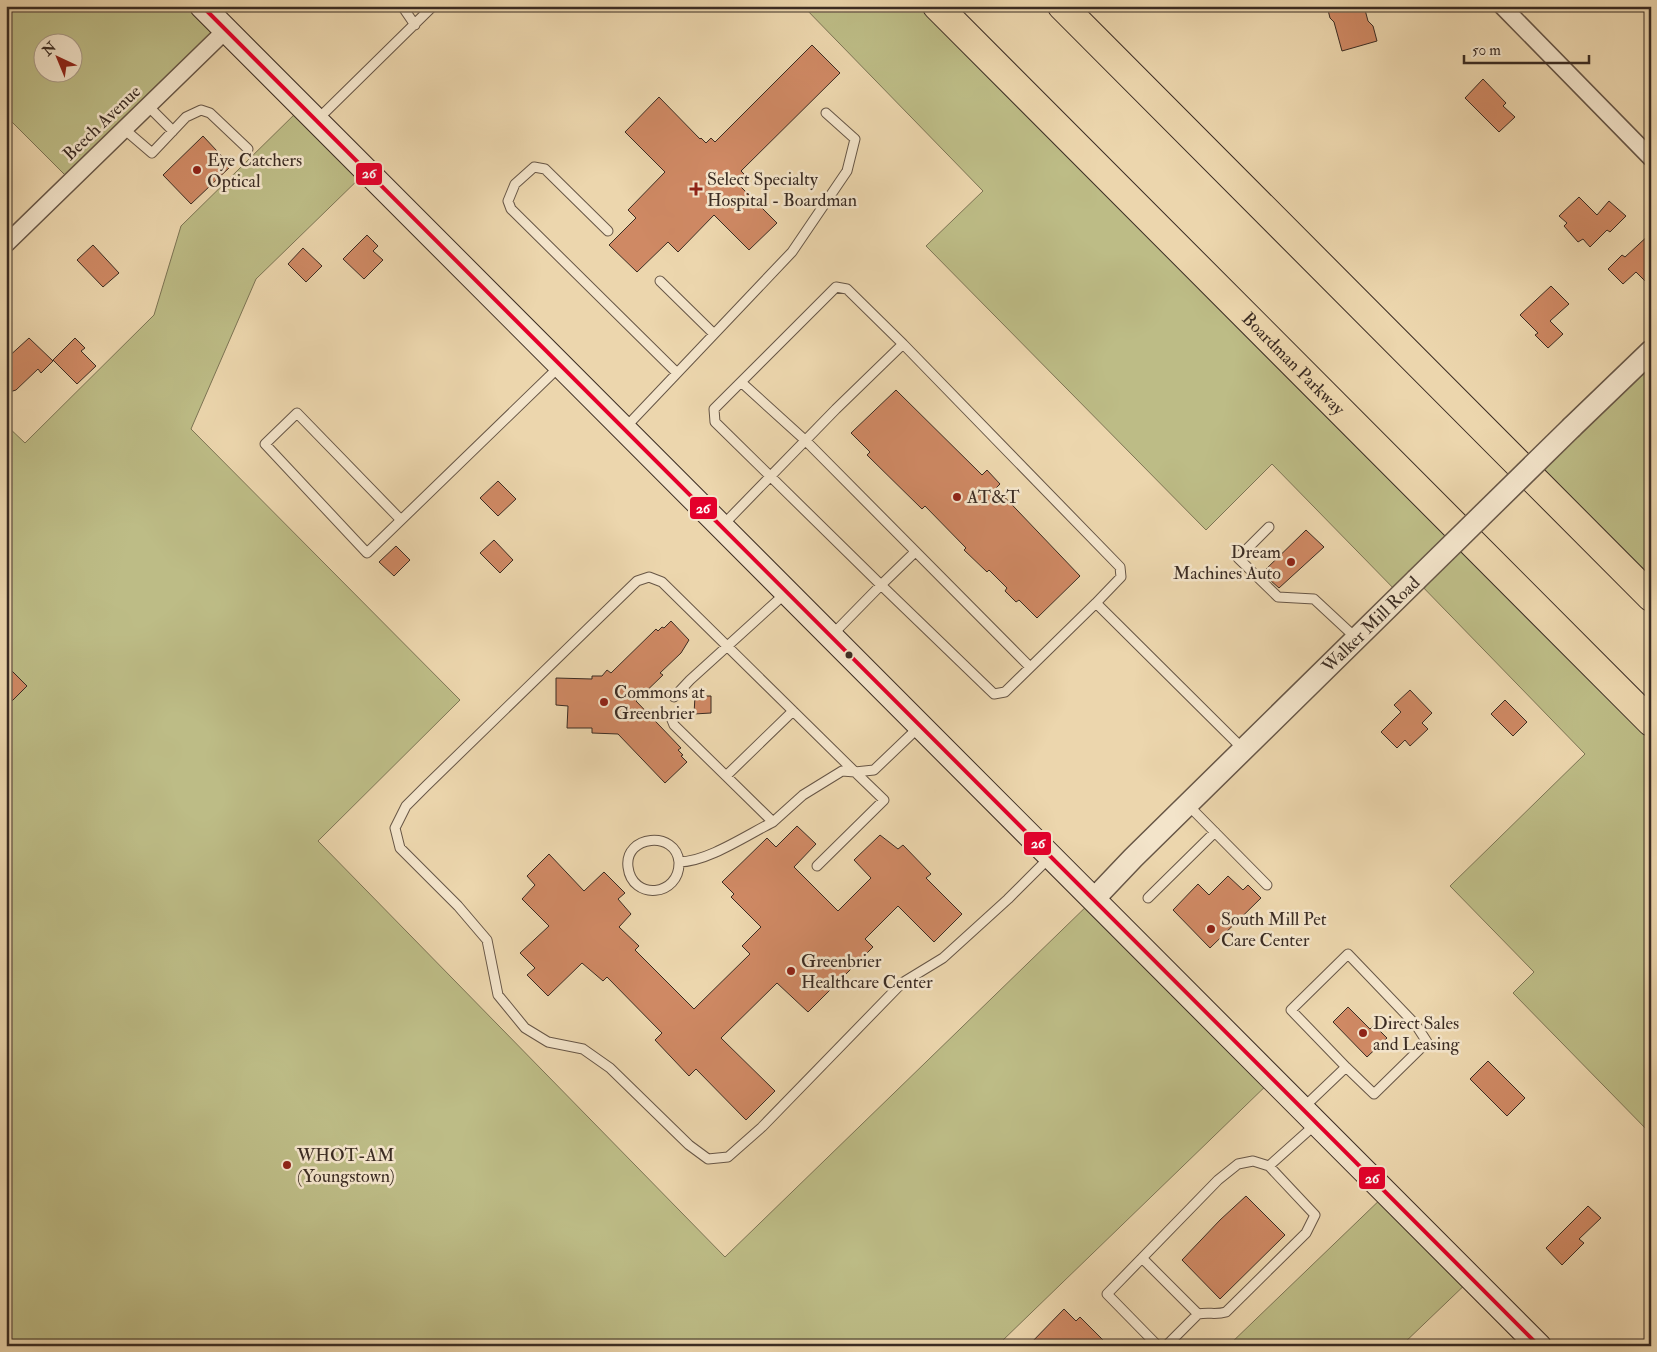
<svg xmlns="http://www.w3.org/2000/svg" width="1657" height="1352" font-family="'IM FELL Double Pica',serif">
	<style>
		.green { fill: #bdbc86; stroke: #7c7454; fill-rule: evenodd }
		.building { fill: #cf8964; stroke: #3b2c23 }
		.lines { fill: none; stroke-linecap: round; stroke-linejoin: round }
		.service-casing { stroke: #675646; stroke-width: 11 }
		.minor-casing { stroke: #675646; stroke-width: 19 }
		.tertiary-casing { stroke: #675646; stroke-width: 24 }
		.secondary-casing { stroke: #3b2c23; stroke-width: 26 }
		.motorway-casing { stroke: #3b2c23; stroke-width: 30 }
		.service { stroke: #f3e4ca; stroke-width: 9 }
		.minor { stroke: #f3e4ca; stroke-width: 16 }
		.tertiary { stroke: #f3e4ca; stroke-width: 21 }
		.secondary { stroke: #f3e4ca; stroke-width: 24 }
		.motorway { stroke: #ecd6ad; stroke-width: 28 }
		.tertiary-bridge-casing { stroke: #675646; stroke-width: 24; stroke-linecap: butt }
		.tertiary-bridge { stroke: #f3e4ca; stroke-width: 21 }
		.bus-1-casing { stroke: #f3e4ca; stroke-width: 8 }
		.bus-1 { stroke: #e4002b; stroke-width: 4 }
		.poi-dot { fill: #8f2418; stroke: #f3e4ca; stroke-width: 2 }
		.bus-dot { fill: #3b2c23; stroke: #f3e4ca; stroke-width: 2 }
		.labels { text-anchor: middle; dominant-baseline: central; stroke-width: 5; stroke-linejoin: round; paint-order: stroke }
		.street-label { font-size: 18px; fill: #3b2c23; stroke: #f3e4ca }
		.poi-label { font-size: 18px; fill: #3b2c23; stroke: #f3e4ca; text-anchor: start }
		.line-badge { stroke: #f3e4ca; stroke-width: 2 }
		.badge-label { font-size: 14px; text-anchor: middle; font-weight: bold; fill: #fff }
	</style>
	<rect width="100%" height="100%" fill="#ecd6ad"/>
	<filter id="stains"><feTurbulence type="fractalNoise" baseFrequency=".004" numOctaves="4"/><feColorMatrix values="0 0 0 0 .2 0 0 0 0 .09 0 0 0 0 .02 0 0 0 .5 -.17"/></filter>
	<radialGradient id="worn" r=".72"><stop offset=".6" stop-color="#630" stop-opacity="0"/><stop offset="1" stop-color="#630" stop-opacity=".3"/></radialGradient>
	<path class="green" d="M6 6H202L226 30 71 181 6 116ZM42 42H72V72H42Z
		M803 6H937L1651 722V1134L1513 993 1534 972 1450 886 1585 754 1416 580 1400 595 1272 464 1206 530 926 246 983 191Z
		M302 107 367 171 256 279 191 429 460 700 318 841 725 1257 1094 899 1273 1079 1001 1342 1004 1346H6V425L25 443 154 315 181 226Z
		M1651 351V597L1526 472Z
		M1387 1193 1472 1278 1401 1346H1228Z"/>
	<path class="building" d="M1327 6H1364L1368 21 1373 26 1377 41 1342 51 1334 22 1330 18Z
		M812 45 840 73 741 171 745 175 741 178 746 183 741 187 777 223 749 250 714 215 678 252 668 242 637 272 609 245 636 218 628 210 665 172 625 132 659 97 700 139 701 138 706 143 711 138 715 142Z
		M1483 79 1506 103 1503 106 1515 117 1499 132 1465 98Z
		M203 136 231 166 191 204 163 175Z
		M1579 197 1597 215 1609 201 1626 216 1610 232 1607 230 1590 247 1583 239 1578 242 1564 226 1567 223 1559 216Z
		M1651 233V287L1636 272 1623 284 1608 269 1622 255 1625 257Z
		M367 235 378 246 373 251 383 260 364 279 343 259Z
		M93 245 119 273 103 287 77 260Z
		M303 248 322 266 306 282 288 264Z
		M1551 286 1569 304 1550 321 1563 334 1548 348 1535 335 1538 333 1520 315Z
		M29 338 53 361 41 373 38 369 16 390 6 393V359Z
		M75 338 85 348 81 351 96 366 77 384 53 360Z
		M896 390 982 475 987 470 1000 484 996 488 1080 576 1037 618 1019 600 1016 602 1005 591 1007 588 989 570 987 572 964 550 966 548 925 506 922 509 867 455 870 452 851 433Z
		M498 481 516 499 498 516 480 498Z
		M1306 530 1324 547 1279 588 1262 573Z
		M494 540 513 560 500 573 480 553Z
		M396 546 410 560 394 576 379 562Z
		M671 621 689 640 681 653 660 673 663 675 636 701 681 748 678 750 683 755 681 756 687 762 665 783 618 734 592 733V728H567L568 706 556 705V678L592 679V676H602L607 670 611 673 656 629 658 631 662 627 664 628Z
		M6 665 27 686 6 707Z
		M1410 690 1432 713 1422 723 1428 729 1410 746 1405 740 1397 748 1381 732 1401 712 1394 705Z
		M695 696H711V713L694 714Z
		M1505 700 1527 722 1513 736 1491 714Z
		M797 826 816 844 794 867 838 911 871 878 854 860 880 835 898 849 903 845 931 874 926 878 962 914 934 942 898 906 865 939 873 947 808 1012 777 983 721 1038 775 1091 746 1120 696 1069 689 1076 655 1040 662 1033 607 977 603 981 582 963 548 996 527 975 535 968 520 953 549 926 522 899 535 885 527 876 549 854 584 891 604 872 625 893 618 899 631 914 619 927 639 946 635 950 694 1009 750 954 742 946 761 927 731 897 734 894 722 882 767 838 776 847Z
		M1228 876 1243 890 1248 885 1261 898 1210 948 1173 910 1198 884 1209 895Z
		M1348 1007 1370 1029 1374 1025 1387 1038 1367 1057 1333 1022Z
		M1488 1061 1525 1098 1507 1116 1470 1079Z
		M1246 1196 1285 1235 1220 1299 1182 1260 1220 1220Z
		M1588 1206 1601 1218 1579 1239 1584 1243 1562 1265 1546 1248Z
		M1064 1309 1076 1321 1080 1317 1109 1346H1028Z"/>
	<g class="lines">
		<defs>
			<path id="service" d="M402 6 415 25
				M148 106 173 131
				M317 120 433 6
				M124 129 152 153 186 117 201 110 210 113 248 149
				M608 231 545 169 534 167 515 184 508 201 511 209 677 373
				M660 281 714 334
				M903 344 847 289 836 287 714 409 715 422 881 585 914 553
				M741 382 806 441 1030 667
				M624 429 792 252 847 171 855 139 826 113
				M401 520 297 413 265 444 367 553 560 366
				M723 525 836 409 903 344 1120 567 1121 577 1096 603 1243 749
				M1269 527 1238 558 1278 597 1314 599 1356 638
				M831 636 881 585 994 694 1005 692 1096 603
				M674 697 690 680 787 592
				M670 715 674 725 773 822 803 795 842 771 855 772 884 800 817 866
				M920 726 874 770 855 772 662 582 649 577 637 581 426 786 406 806 395 828 400 848 458 906 487 940 498 995 525 1028 548 1042 583 1049 610 1068 689 1145 708 1159 728 1157 762 1127 902 983 943 958 1008 899 1051 856
				M726 776 793 711
				M1187 804 1267 885
				M679 862C680 897 632 901 628 867 624 835 676 830 679 862 707 862 747 835 773 822
				M1148 898 1215 832
				M1303 1108 1346 1067 1374 1094 1427 1042 1416 1025 1348 954 1291 1010 1346 1067
				M1142 1258 1198 1314 1166 1346
				M1198 1314C1209 1312 1216 1315 1226 1312L1306 1233 1315 1215 1269 1166
				M1158 1346 1107 1294 1218 1180 1238 1164 1253 1161 1269 1166 1317 1123"/>
			<path id="minor" d="M1502 6 1651 158
				M6 244 226 30"/>
			<g id="tertiary">
				<path d="M1572 427 1651 351"/>
				<path id="s1" d="M1094 899 1133 858 1416 580"/>
			</g>
			<path id="secondary" d="M202 6 1539 1346"/>
			<g id="motorway">
				<path id="s2" d="M937 6 1651 722"/>
				<path d="M1062 6 1651 597"/>
			</g>
		</defs>
		<use href="#service" class="service-casing"/>
		<use href="#minor" class="minor-casing"/>
		<use href="#tertiary" class="tertiary-casing"/>
		<use href="#secondary" class="secondary-casing"/>
		<use href="#motorway" class="motorway-casing"/>
		<use href="#service" class="service"/>
		<use href="#minor" class="minor"/>
		<use href="#tertiary" class="tertiary"/>
		<use href="#secondary" class="secondary"/>
		<use href="#motorway" class="motorway"/>
		<defs>
			<path id="tertiary-bridge" d="M1416 580 1572 427"/>
		</defs>
		<use href="#tertiary-bridge" class="tertiary-bridge-casing"/>
		<use href="#tertiary-bridge" class="tertiary-bridge"/>
		<defs>
			<path id="bus-1" d="M202 6 1539 1346"/>
		</defs>
		<use href="#bus-1" class="bus-1-casing"/>
		<use href="#bus-1" class="bus-1"/>
	</g>
	<g class="poi-dot">
		<circle cx="197" cy="170" r="5"/>
		<path d="M693.5 181.5h5v5h5v5h-5v5h-5v-5h-5v-5h5z"/>
		<circle cx="957" cy="497" r="5"/>
		<circle cx="1291" cy="562" r="5"/>
		<circle cx="604" cy="702" r="5"/>
		<circle cx="1211" cy="929" r="5"/>
		<circle cx="791" cy="971" r="5"/>
		<circle cx="1363" cy="1033" r="5"/>
		<circle cx="287" cy="1165" r="5"/>
	</g>
	<circle class="bus-dot" cx="849" cy="655" r="4.5"/>
	<g class="labels">
		<g class="street-label">
			<text transform="translate(102 123) rotate(-44)">Beech Avenue</text>
			<text stroke="none"><textPath href="#s2" startOffset="505">Boardman Parkway</textPath></text>
			<text stroke="none"><textPath href="#s1" startOffset="390">Walker Mill Road</textPath></text>
		</g>
		<g class="poi-label">
			<text x="207" y="160">Eye Catchers<tspan x="207" dy="21">Optical</tspan></text>
			<text x="707" y="179">Select Specialty<tspan x="707" dy="21">Hospital - Boardman</tspan></text>
			<text x="967" y="497">AT&amp;T</text>
			<text x="1281" y="552" text-anchor="end">Dream<tspan x="1281" dy="21">Machines Auto</tspan></text>
			<text x="614" y="692">Commons at<tspan x="614" dy="21">Greenbrier</tspan></text>
			<text x="1221" y="919">South Mill Pet<tspan x="1221" dy="21">Care Center</tspan></text>
			<text x="801" y="961">Greenbrier<tspan x="801" dy="21">Healthcare Center</tspan></text>
			<text x="1373" y="1023">Direct Sales<tspan x="1373" dy="21">and Leasing</tspan></text>
			<text x="297" y="1155">WHOT-AM<tspan x="297" dy="21">(Youngstown)</tspan></text>
		</g>
	</g>
	<g class="line-badge">
		<rect x="355" y="162" width="28" height="24" rx="5" fill="#e4002b"/>
		<rect x="689" y="496" width="29" height="24" rx="5" fill="#e4002b"/>
		<rect x="1023" y="831" width="29" height="25" rx="5" fill="#e4002b"/>
		<rect x="1358" y="1166" width="28" height="24" rx="5" fill="#e4002b"/>
	</g>
	<g class="badge-label">
		<text x="369" y="178">26</text>
		<text x="703" y="513">26</text>
		<text x="1038" y="848">26</text>
		<text x="1372" y="1183">26</text>
	</g>
	<rect width="1657" height="1352" fill="none" stroke="#ecd6ad" stroke-width="25"/>
	<rect x="8" y="8" width="1642" height="1337" fill="none" stroke="#3b2c23" stroke-width="2.5"/>
	<rect x="12" y="12" width="1632" height="1327" fill="none" stroke="#3b2c23"/>
	<g transform="translate(58 58) rotate(316)"><circle r="24" fill="#f3e4ca" stroke="#a99a87"/>
	<path d="M0-4L9 19L0 12L-9 19Z" fill="#8f2418"/>
	<text y="-8" font-size="14" font-weight="bold" text-anchor="middle" fill="#3b2c23">N</text>
	</g>
	<path d="M1464 55v8h125v-8" fill="none" stroke="#3b2c23" stroke-width="2.5"/>
	<text x="1472" y="55" font-size="15" fill="#3b2c23" stroke="#f3e4ca" stroke-width="4" paint-order="stroke">50 m</text>
	<rect width="100%" height="100%" filter="url(#stains)"/>
	<rect width="100%" height="100%" fill="url(#worn)"/>
</svg>
